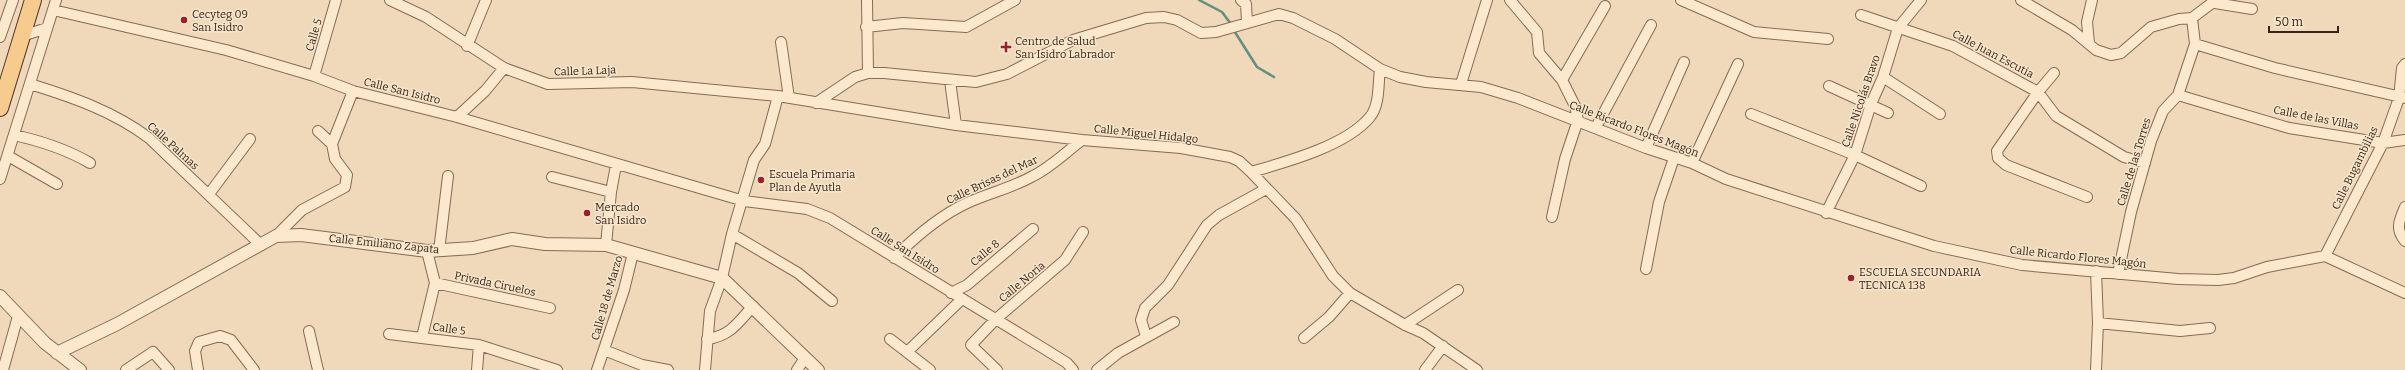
<svg xmlns="http://www.w3.org/2000/svg" width="2405" height="370" font-family="Bitter,serif">
	<style>
		.lines { fill: none; stroke-linecap: round; stroke-linejoin: round }
		.stream { stroke: #668e7f; stroke-width: 2.5 }
		.minor-casing { stroke: #886954; stroke-width: 12 }
		.tertiary-casing { stroke: #886954; stroke-width: 14 }
		.primary-casing { stroke: #543829; stroke-width: 18 }
		.minor { stroke: #fbe8cd; stroke-width: 10 }
		.tertiary { stroke: #fbe8cd; stroke-width: 12 }
		.primary { stroke: #f7ca8e; stroke-width: 16 }
		.poi-dot { fill: #9a2030; stroke: #f7e5ca; stroke-width: 1.5 }
		.labels { text-anchor: middle; dominant-baseline: central; stroke-width: 3; stroke-linejoin: round; paint-order: stroke }
		.poi-label { font-size: 11px; fill: #36241a; stroke: #f7e5ca; text-anchor: start }
		.street-label { font-size: 11px; fill: #36241a; stroke: #f7e5ca }
	</style>
	<rect width="100%" height="100%" fill="#f0d9ba"/>
	<g class="lines">
		<path class="stream" d="M1199 0 1222 12 1231 24
			M1233 29 1257 67 1274 77"/>
		<defs>
			<path id="minor" d="M390 0 426 17 504 68 548 84 632 82 778 96 956 125 1082 140 1181 148 1230 157 1239 161 1251 172 1296 219 1333 276 1350 293 1405 325 1423 333 1477 370
				M867 0 868 73
				M1241 0 1246 4 1247 22
				M1510 0 1537 32 1539 53 1562 80 1575 106 1578 120 1565 159 1552 217
				M1681 0 1754 32 1828 39
				M2021 0 2072 30 2096 50 2111 55 2121 53 2151 27 2179 19 2192 18 2216 0
				M2215 3 2252 9
				M53 10 226 50 314 76 353 91 457 117 744 201 807 209 830 218 1043 348 1067 363 1073 370
				M1861 15 1953 46 2038 92 2056 116 2124 157 2145 163
				M866 27 903 23 966 27 1015 0
				M22 36 47 28
				M0 37 13 0
				M781 42 789 98
				M2089 43 2087 22 2092 0
				M2195 44 2275 68 2405 98
				M467 46 486 0
				M2054 73 2038 92 1997 151 1998 158 2006 165 2087 197
				M314 76 336 0
				M1883 77 1940 114
				M1562 80 1605 6
				M950 81 956 125
				M30 84C72 97 113 111 149 138L261 245
				M1461 84 1487 0
				M1829 86 1888 113
				M2178 95 2289 128 2383 143 2405 140
				M816 103 855 77 868 73H884L976 82 1007 74 1073 40 1146 18 1164 17 1177 20 1201 33 1216 32 1279 14 1293 18 1335 39 1380 69 1400 77 1426 82 1481 87 1518 98 1646 148 1692 163 1726 179 1934 246 2022 265 2178 279 2218 280 2234 278 2267 267 2325 256 2405 293
				M1751 114 1855 155 1921 186
				M457 117 485 91 504 68
				M1596 127 1651 25
				M14 135C41 141 66 149 90 163
				M332 144 353 91
				M1646 148 1684 62
				M8 156 57 184
				M1692 163 1738 64
				M1251 172C1286 162 1346 146 1370 117 1380 105 1378 83 1380 69
				M552 177 611 192
				M0 179 56 0
				M209 194 250 139
				M2405 207C2399 221 2395 229 2405 241
				M1826 213 1855 155 1871 104 1883 77 1898 28 1921 0
				M732 234 798 273 832 301
				M276 236 302 210 345 187 347 175 335 159 332 144 318 131
				M606 245 611 192 616 165
				M439 251 448 176
				M2325 256 2383 143 2399 98 2402 68 2405 64
				M894 258C916 236 939 216 967 203 989 193 1012 188 1033 176 1051 167 1066 152 1082 140
				M1646 269 1659 202 1674 158
				M2118 274 2131 212 2151 141 2163 111 2178 95 2195 44 2192 18
				M435 283 550 308
				M951 293 967 285 1033 229
				M2098 323 2180 331 2210 328
				M1405 325 1458 290
				M309 331 318 370
				M389 334 479 345 557 370
				M1146 336 1141 320 1145 308 1168 285 1207 225 1219 215 1266 189
				M422 337 435 283 427 251
				M1304 338 1329 317 1350 293
				M707 339C730 336 738 323 753 306
				M890 339 930 370
				M604 350 642 365 668 370
				M907 352 962 299
				M3 370 18 316
				M126 370 153 352 169 370
				M198 370 195 351 199 342 220 336 231 340 254 370
				M477 370 479 345
				M597 370 624 290 633 253
				M705 370 710 311 722 278 732 234 754 160 765 144 778 96
				M797 370 805 358
				M997 370 971 345 996 319 1065 260 1083 232
				M1097 370 1118 353 1174 322
				M1425 370 1443 346
				M2096 370 2098 323 2096 271"/>
			<path id="tertiary" d="M0 296 45 343 80 370
				M57 353 117 324 276 236 301 235 427 251 473 248 512 239 545 244 606 245 722 278 818 370"/>
			<path id="primary" d="M0 108 33 0"/>
		</defs>
		<use href="#minor" class="minor-casing"/>
		<use href="#tertiary" class="tertiary-casing"/>
		<use href="#primary" class="primary-casing"/>
		<use href="#minor" class="minor"/>
		<use href="#tertiary" class="tertiary"/>
		<use href="#primary" class="primary"/>
	</g>
	<g class="poi-dot">
		<circle cx="184" cy="20" r="4"/>
		<path d="M1004 41h4v4h4v4h-4v4h-4v-4h-4v-4h4z"/>
		<circle cx="761" cy="180" r="4"/>
		<circle cx="587" cy="213" r="4"/>
		<circle cx="1851" cy="278" r="4"/>
	</g>
	<g class="labels">
		<g class="poi-label">
			<text x="192" y="14">Cecyteg 09<tspan x="192" dy="13">San Isidro</tspan></text>
			<text x="1015" y="41">Centro de Salud<tspan x="1015" dy="13">San Isidro Labrador</tspan></text>
			<text x="769" y="174">Escuela Primaria<tspan x="769" dy="13">Plan de Ayutla</tspan></text>
			<text x="595" y="207">Mercado<tspan x="595" dy="13">San Isidro</tspan></text>
			<text x="1859" y="272">ESCUELA SECUNDARIA<tspan x="1859" dy="13">TECNICA 138</tspan></text>
		</g>
		<g class="street-label">
			<text transform="translate(314 35) rotate(-74)">Calle 5</text>
			<text transform="translate(1993 54) rotate(28)">Calle Juan Escutia</text>
			<text transform="translate(585 71) rotate(-2)">Calle La Laja</text>
			<text transform="translate(402 91) rotate(14)">Calle San Isidro</text>
			<text transform="translate(1861 101) rotate(-71)">Calle Nicolás Bravo</text>
			<text transform="translate(2316 118) rotate(11)">Calle de las Villas</text>
			<text transform="translate(1634 129) rotate(21)">Calle Ricardo Flores Magón</text>
			<text transform="translate(1146 134) rotate(6)">Calle Miguel Hidalgo</text>
			<text transform="translate(173 146) rotate(42)">Calle Palmas</text>
			<text transform="translate(2134 162) rotate(-73)">Calle de las Torres</text>
			<text transform="translate(2355 168) rotate(-64)">Calle Bugambilias</text>
			<text transform="translate(992 180) rotate(-25)">Calle Brisas del Mar</text>
			<text transform="translate(384 244) rotate(6)">Calle Emiliano Zapata</text>
			<text transform="translate(905 250) rotate(32)">Calle San Isidro</text>
			<text transform="translate(985 253) rotate(-40)">Calle 8</text>
			<text transform="translate(2078 257) rotate(6)">Calle Ricardo Flores Magón</text>
			<text transform="translate(1022 282) rotate(-40)">Calle Noria</text>
			<text transform="translate(495 284) rotate(12)">Privada Ciruelos</text>
			<text transform="translate(607 298) rotate(-74)">Calle 18 de Marzo</text>
			<text transform="translate(449 329) rotate(8)">Calle 5</text>
		</g>
	</g>
	<path d="M2269 26v6h69v-6" fill="none" stroke="#36241a" stroke-width="2"/>
	<text x="2275" y="26" font-size="12" fill="#36241a" stroke="#f7e5ca" stroke-width="3" paint-order="stroke">50 m</text>
</svg>
